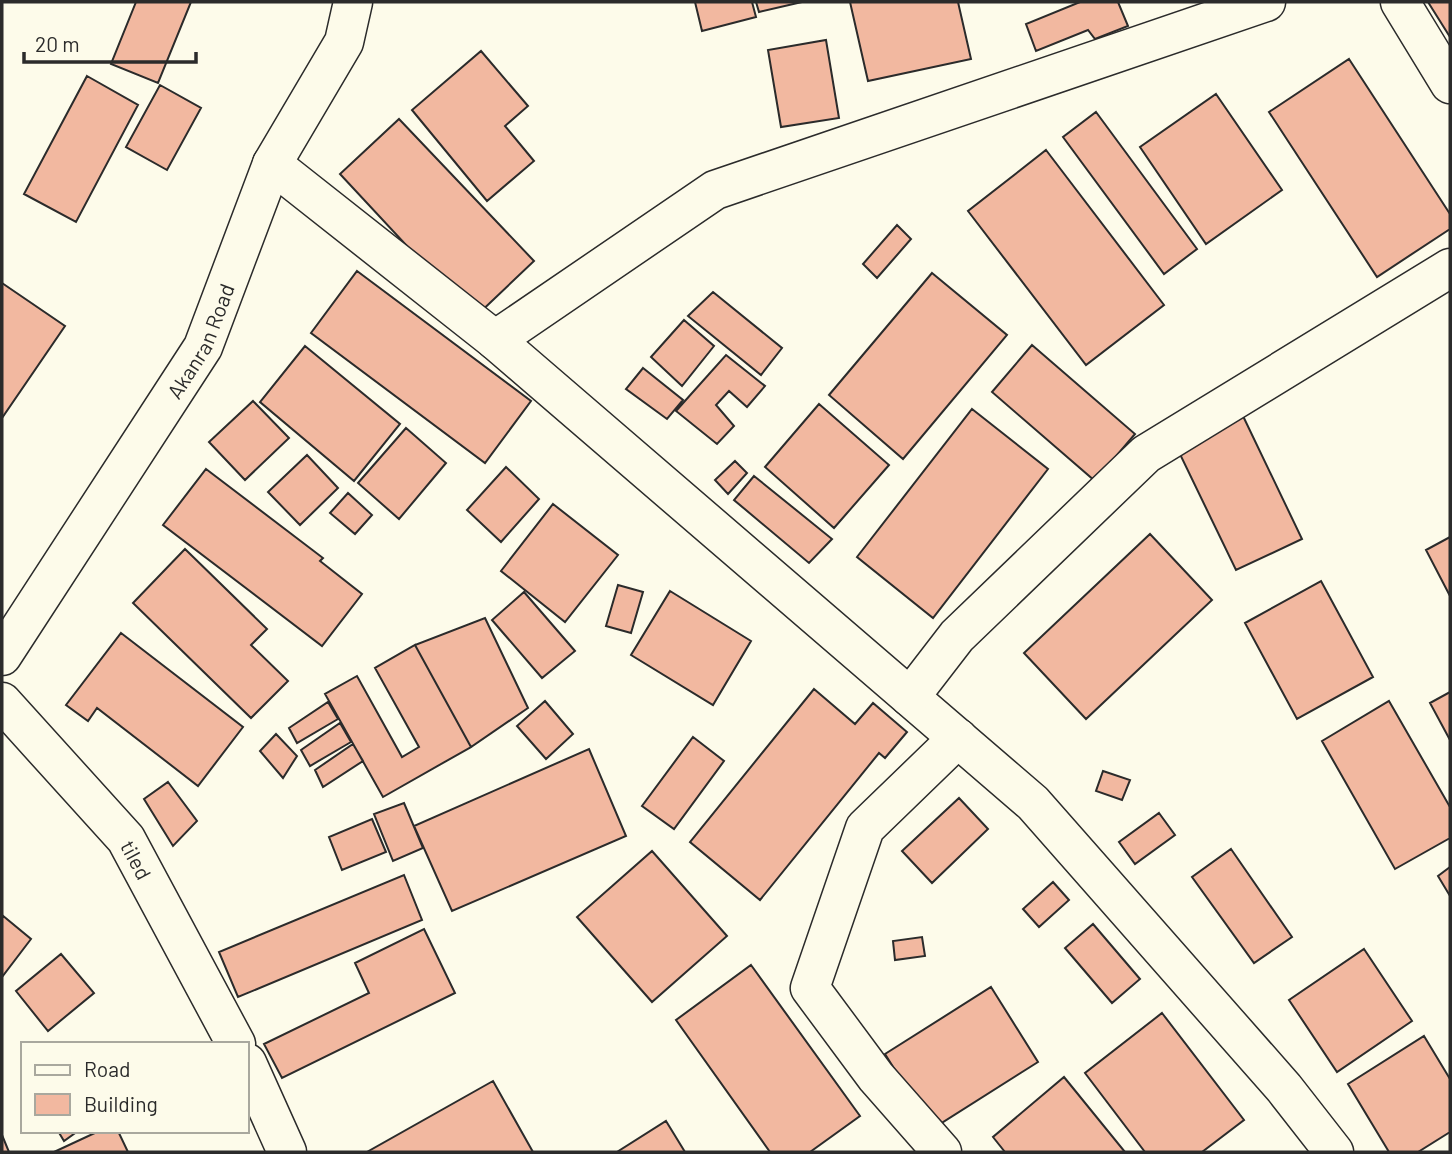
<svg xmlns="http://www.w3.org/2000/svg" width="1452" height="1154" font-family="Barlow,sans-serif">
	<style>
		.building { fill: #f2b8a0; stroke: #2b2b2b; stroke-width: 2 }
		.lines { fill: none; stroke-linecap: round; stroke-linejoin: round }
		.minor-casing { stroke: #2b2b2b; stroke-width: 41 }
		.major-casing { stroke: #2b2b2b; stroke-width: 41 }
		.minor { stroke: #fdfbea; stroke-width: 38 }
		.major { stroke: #fdfbea; stroke-width: 38 }
		.labels { text-anchor: middle; dominant-baseline: central; stroke-width: 5; stroke-linejoin: round; paint-order: stroke }
		.street-label { font-size: 21px; fill: #2b2b2b; stroke: #fdfbea }
	</style>
	<rect width="100%" height="100%" fill="#fdfbea"/>
	<path class="building" d="M136 2H191L158 83 111 64Z
		M695 2H752L756 17 702 31Z
		M756 2H802L759 12Z
		M850 2H958L971 59 868 81Z
		M1080 2H1118L1128 26 1095 39 1088 30 1036 51 1026 24Z
		M1428 2H1450V37Z
		M826 40 839 118 781 127 768 50Z
		M481 51 528 106 505 126 534 161 487 201 412 110Z
		M1349 59 1450 214V229L1377 277 1269 112Z
		M87 76 138 105 76 222 24 194Z
		M160 85 201 108 167 170 126 147Z
		M1216 94 1282 190 1206 244 1140 147Z
		M1096 112 1197 249 1164 274 1063 137Z
		M399 119 534 261 474 318 340 174Z
		M1046 150 1164 305 1086 365 968 211Z
		M897 225 911 239 877 278 863 264Z
		M357 271 531 401 485 463 311 333Z
		M932 273 1007 335 903 459 829 395Z
		M2 283 65 326 2 418Z
		M713 292 782 348 761 375 688 316Z
		M684 320 714 346 682 386 651 357Z
		M1032 345 1135 434 1095 481 992 392Z
		M305 346 400 424 354 481 260 402Z
		M726 355 765 386 747 407 729 391 716 405 734 426 717 444 676 411Z
		M643 368 683 400 667 419 626 389Z
		M253 401 289 438 245 480 209 442Z
		M819 404 889 465 834 528 765 467Z
		M972 409 1048 469 933 618 857 557Z
		M1243 416 1302 539 1236 570 1177 448Z
		M406 428 446 463 399 519 358 483Z
		M307 455 338 488 300 525 268 492Z
		M735 461 747 473 728 494 715 480Z
		M506 467 539 499 501 542 467 510Z
		M206 469 323 558 320 561 362 594 322 646 163 525Z
		M754 476 832 539 809 563 734 500Z
		M348 493 372 515 355 534 330 513Z
		M553 504 618 555 565 622 501 571Z
		M1150 534 1212 600 1086 719 1024 653Z
		M1450 537V596L1426 550Z
		M185 549 267 629 251 645 288 681 251 718 133 603Z
		M1321 581 1373 677 1297 719 1245 623Z
		M618 585 643 592 631 633 606 626Z
		M670 591 751 641 713 705 631 655Z
		M524 592 575 651 542 678 492 620Z
		M485 618 528 708 471 747 415 645Z
		M121 633 243 727 198 786 97 708 88 721 66 705Z
		M415 645 471 747 383 797 325 694 357 676 402 757 419 747 375 668Z
		M814 689 855 724 873 703 907 732 885 758 879 753 760 900 690 842Z
		M1450 692V740L1430 703Z
		M545 701 573 734 546 759 517 726Z
		M1389 701 1450 807V838L1395 869 1322 741Z
		M328 702 338 719 297 743 289 728Z
		M340 723 351 742 310 766 301 750Z
		M276 734 297 756 283 778 260 751Z
		M693 737 724 761 674 829 642 806Z
		M353 744 363 761 323 787 315 770Z
		M589 749 626 836 452 911 414 826Z
		M1103 771 1130 780 1122 800 1096 791Z
		M168 782 197 821 173 846 144 799Z
		M959 798 988 829 932 883 902 851Z
		M404 803 423 848 393 861 374 814Z
		M1159 813 1175 835 1135 864 1119 842Z
		M372 819 386 852 342 870 329 837Z
		M1231 849 1292 937 1254 963 1192 877Z
		M652 851 727 936 652 1002 577 917Z
		M1450 867V896L1438 876Z
		M404 875 422 920 238 997 219 952Z
		M1053 882 1069 900 1039 927 1023 909Z
		M2 915 31 939 2 977Z
		M1093 924 1140 979 1112 1003 1065 948Z
		M424 929 455 993 282 1078 264 1044 369 993 355 963Z
		M922 937 925 956 895 960 893 941Z
		M1364 949 1412 1021 1337 1072 1289 1000Z
		M61 954 94 993 48 1031 16 991Z
		M751 965 860 1116 810 1152H770L676 1020Z
		M991 987 1038 1062 932 1129 885 1054Z
		M1162 1013 1244 1120 1202 1152H1145L1085 1073Z
		M1424 1036 1450 1079V1132L1418 1152H1389L1348 1084Z
		M1064 1077 1125 1152H1005L993 1137Z
		M493 1081 533 1152H367Z
		M666 1121 685 1152H617Z
		M58 1131H78L64 1141Z
		M99 1131H118L128 1152H54Z
		M2 1135 9 1152H2Z"/>
	<g class="lines">
		<defs>
			<g id="minor">
				<path d="M1400 2 1450 84"/>
				<path d="M272 164 495 340 1033 803 1284 1088 1334 1152"/>
				<path d="M495 340 715 190 1266 2"/>
				<path d="M910 697 957 636 1146 454 1450 268"/>
				<path id="s1" d="M2 702 126 839 236 1044"/>
				<path d="M247 1063 287 1152"/>
				<path d="M942 1152 876 1077 810 988 865 828 958 738"/>
			</g>
			<g id="major">
				<path id="s2" d="M2 656 203 347 272 164 344 42 353 2"/>
			</g>
		</defs>
		<use href="#minor" class="minor-casing"/>
		<use href="#major" class="major-casing"/>
		<use href="#minor" class="minor"/>
		<use href="#major" class="major"/>
	</g>
	<g class="labels">
		<g class="street-label">
			<text stroke="none"><textPath href="#s2" startOffset="373">Akanran Road</textPath></text>
			<text stroke="none"><textPath href="#s1" startOffset="208">tiled</textPath></text>
		</g>
	</g>
	<rect width="1452" height="1154" fill="none" stroke="#2b2b2b" stroke-width="7"/>
	<rect x="21" y="1042" width="228" height="91" fill="#fdfbea" stroke="#a9a89e" stroke-width="2"/>
	<rect x="35" y="1065" width="35" height="10" fill="#fdfbea" stroke="#a9a89e" stroke-width="2"/>
	<text x="84" y="1077" font-size="21" fill="#2b2b2b">Road</text>
	<rect x="35" y="1094" width="35" height="21" fill="#f2b8a0" stroke="#a9a89e" stroke-width="2"/>
	<text x="84" y="1112" font-size="21" fill="#2b2b2b">Building</text>
	<path d="M24 52v10h172v-10" fill="none" stroke="#2b2b2b" stroke-width="3.5"/>
	<text x="35" y="52" font-size="21" fill="#2b2b2b" stroke="#fdfbea" stroke-width="5" paint-order="stroke">20 m</text>
</svg>
